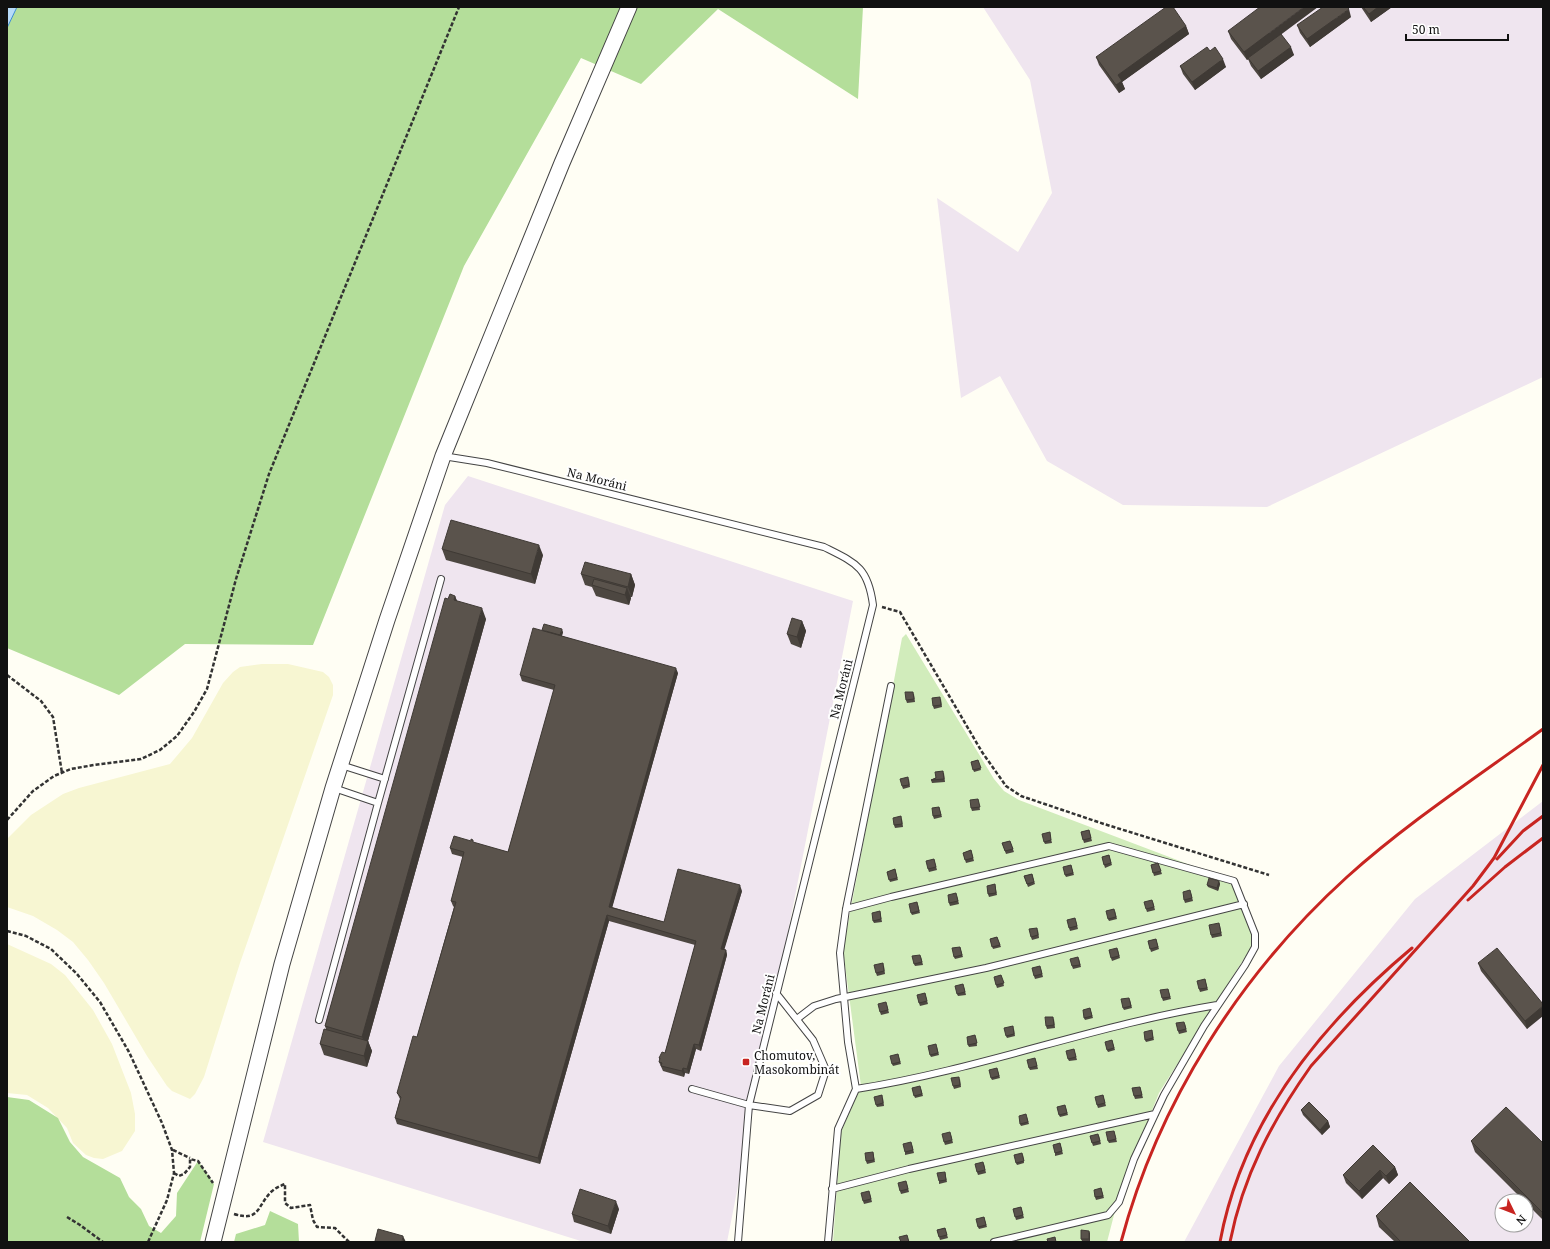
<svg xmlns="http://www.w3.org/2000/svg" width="1550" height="1249" font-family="'Noto Serif',serif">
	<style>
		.industrial { fill: #efe5ef; fill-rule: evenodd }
		.farmland { fill: #f7f6d2 }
		.green { fill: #d1ecbb }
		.forest { fill: #b4de9a }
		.water { fill: #b7dbf9; stroke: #3a8cd3 }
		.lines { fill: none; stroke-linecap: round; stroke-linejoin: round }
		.service-casing { stroke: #444; stroke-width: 8 }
		.tertiary-casing { stroke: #444; stroke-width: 17 }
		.path { stroke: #333; stroke-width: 2.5; stroke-dasharray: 4 2; stroke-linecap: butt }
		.service { stroke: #fff; stroke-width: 6 }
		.tertiary { stroke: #fff; stroke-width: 15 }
		.rail { stroke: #c82521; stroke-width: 3 }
		.wall { fill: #4d4741 }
		.shaded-wall { fill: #3f3a35 }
		.building { fill: #5a534c; stroke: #3f3a35 }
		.poi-dot { fill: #c82521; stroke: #fff; stroke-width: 1.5 }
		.labels { text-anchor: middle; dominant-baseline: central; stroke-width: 4; stroke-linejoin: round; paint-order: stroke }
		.street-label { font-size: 12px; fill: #111; stroke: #fff }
		.poi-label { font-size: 12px; fill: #111; stroke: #fff; text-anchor: start }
	</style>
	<rect width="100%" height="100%" fill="#fffef4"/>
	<path class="industrial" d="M983 7H1543V377L1267 507 1123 505 1047 461 1000 376 961 398 937 198 1018 252 1052 193 1030 80Z
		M468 476 853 601 727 1242H584L263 1142 445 505Z
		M1543 801V1242H1184L1279 1066 1415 899ZM1502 1201H1526V1225H1502Z"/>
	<path class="farmland" d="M262 664H288L323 672 329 677 333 685V695L240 963 204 1077 195 1094 190 1099 172 1091 167 1086 147 1056 104 983 88 960 73 942 57 930 33 916 7 907V839L31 815 63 794 79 788 170 764 192 738 223 683 233 672 240 667Z
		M7 944 51 964 65 975 93 1010 112 1044 131 1093 135 1114V1131L122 1151 103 1159 94 1158 86 1155 73 1143 67 1128 48 1108 27 1095 7 1093Z"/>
	<path class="green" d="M906 634 994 779 1004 791 1019 800 1230 880 1251 915 1252 946 1159 1093 1121 1188 1107 1242H833L841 1132 861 1086 843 950 902 638Z"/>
	<path class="forest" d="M17 7H863L858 99 718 9 641 84 581 58 464 266 313 645 185 644 119 695 7 648V28Z
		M7 1097 29 1100 58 1118 70 1142 83 1157 120 1178 129 1197 141 1209 149 1226 161 1233 176 1216 177 1193 198 1161 214 1184 200 1242H7Z
		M270 1211 298 1224 299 1242H234L236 1234 265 1225Z"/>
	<path class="water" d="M7 7H17L7 28Z"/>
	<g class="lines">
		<defs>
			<path id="service" d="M443 456 487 463 824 547C856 563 868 567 873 605L749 1105 738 1242
				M341 765 385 779
				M334 788 378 803
				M846 909 891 897 1109 846 1234 881 1255 934V947L1245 965 1204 1026 1164 1095 1134 1159 1119 1202 1108 1215 994 1242
				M797 1019 814 1006 836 999 986 968 1244 904
				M319 1020 378 803 441 579
				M692 1089 749 1105 790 1111 818 1095 826 1070 813 1040 776 993
				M856 1089C978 1070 1095 1025 1217 1005
				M832 1189 909 1169 1155 1114
				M828 1242 838 1129 856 1089 848 1042 840 953 846 909 891 686"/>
			<path id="tertiary" d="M213 1242 282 964 333 788 387 620 443 456 562 163 629 7"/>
		</defs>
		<use href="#service" class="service-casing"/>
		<use href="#tertiary" class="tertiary-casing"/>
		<path class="path" d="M882 607 900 612 982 752 1006 786 1021 796 1104 824 1269 875
			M7 675 41 701 53 717 62 773
			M7 820 33 791 54 776 71 769 94 765 141 759 160 750 177 736 194 712 207 689 236 579 269 474 459 7
			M7 931 26 936 51 949 77 974 100 1002 129 1052 162 1123 172 1150 174 1173 167 1200 148 1242
			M173 1150 190 1158
			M174 1173 179 1176 184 1174 190 1167V1159L198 1161 213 1183
			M234 1214C260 1222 257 1206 271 1192 275 1188 280 1186 285 1184V1203L291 1208 310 1205 313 1220 317 1227 335 1228 349 1242
			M67 1217 80 1225 103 1242"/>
		<use href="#service" class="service"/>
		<use href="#tertiary" class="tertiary"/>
		<path class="rail" d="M1497 859 1523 831 1543 816
			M1468 900 1505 867 1543 838
			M1121 1242C1158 1103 1240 974 1347 877 1407 823 1477 777 1543 729
			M1220 1242C1242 1122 1320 1025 1412 948
			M1230 1242C1243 1176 1272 1121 1311 1066L1473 886 1494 858 1543 765"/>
	</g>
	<path class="wall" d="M1361 7H1392L1371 22Z
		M1351 17 1310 47 1300 33 1297 25Z
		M1186 26 1189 34 1122 82 1125 89 1119 93 1099 65 1096 57Z
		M1228 31 1281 34 1294 55 1261 79 1251 66 1248 59 1247 60 1231 39Z
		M1210 51 1226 67 1195 90 1183 74 1180 66Z
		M442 549 543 555 535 584 446 560Z
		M581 574H631L635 585 632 597H630L631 598 629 605 596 596 592 587 585 585Z
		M455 596 457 601 486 619 368 1041 372 1051 367 1067 324 1055 320 1044 326 1029 325 1026 448 599Z
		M802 621 806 631 801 648 791 644 787 634Z
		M542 631 563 632 562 636 678 673 612 907 664 922 742 891 724 949 726 950 727 955 701 1051 696 1049 689 1074 685 1073 684 1077 663 1071 659 1062 660 1061 659 1058 665 1053 695 945 609 921 540 1164 397 1124 395 1118 400 1099 397 1093 417 1037 454 907 453 906 451 901 463 857 452 854 450 848 474 843 508 852 554 690 522 681 520 675Z
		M914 694 915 702 907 703 906 700Z
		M941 699 942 707 934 709 933 706Z
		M978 760 981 770 974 772 971 762Z
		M944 773 945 782 932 783 931 780Z
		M909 779 910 787 903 789 902 786Z
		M978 799 980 810 972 811 971 808Z
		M939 807 942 817 934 819 933 816Z
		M902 819 903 827 895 828 894 825Z
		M1089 830 1092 841 1084 843 1081 832Z
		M1050 835 1052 843 1045 844 1044 842Z
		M1010 841 1014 852 1006 854 1002 843Z
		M971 850 974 861 966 863 963 853Z
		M1109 855 1112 865 1105 868 1102 857Z
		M934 859 937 870 929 872 928 869Z
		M1158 863 1162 874 1154 876 1151 865Z
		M1071 865 1074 875 1066 877 1065 875Z
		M895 869 898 880 890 882 887 872Z
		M1032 874 1035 884 1028 887 1024 876Z
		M1219 881 1220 884 1218 891 1208 887 1207 885Z
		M995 884 997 895 989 897 988 894Z
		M1191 893 1193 901 1185 903 1184 900Z
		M957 896 959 904 950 906 949 903Z
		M1153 902 1155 910 1147 912 1146 909Z
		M918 905 920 913 912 915 911 913Z
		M880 911 882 922 874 923 873 921Z
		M1115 911 1117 919 1109 921 1108 919Z
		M1076 921 1078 929 1070 931 1069 928Z
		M1220 926 1222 936 1212 938 1211 935Z
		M1038 930 1039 938 1032 940 1031 937Z
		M997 937 1001 947 993 949 990 939Z
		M1156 939 1159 949 1151 952 1148 941Z
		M960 947 963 957 955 959 954 957Z
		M1118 950 1120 958 1112 961 1111 958Z
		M921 957 923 965 915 966 914 964Z
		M1079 959 1081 967 1073 969 1072 966Z
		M1478 963 1543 1004 1527 1029 1481 971Z
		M884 966 885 974 877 976 876 973Z
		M1041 969 1043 977 1035 979 1034 976Z
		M1001 975 1004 986 997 988 996 985Z
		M1205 979 1208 990 1200 992 1199 989Z
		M964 987 966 995 958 996 957 994Z
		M1168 989 1171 999 1163 1001 1162 998Z
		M925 993 928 1004 920 1006 919 1003Z
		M1130 1000 1132 1008 1124 1010 1123 1008Z
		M887 1005 889 1013 881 1015 880 1012Z
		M1090 1008 1093 1018 1085 1020 1084 1018Z
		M1054 1019 1055 1028 1047 1029 1046 1026Z
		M1185 1024 1187 1032 1179 1034 1178 1031Z
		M1014 1029 1015 1036 1007 1038 1006 1036Z
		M1152 1032 1154 1040 1146 1042 1145 1040Z
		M976 1038 977 1046 969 1047 968 1045Z
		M1112 1040 1115 1050 1108 1052 1107 1050Z
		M937 1047 939 1055 931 1057 930 1055Z
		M1074 1049 1077 1060 1069 1061 1068 1059Z
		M898 1054 901 1064 893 1066 892 1064Z
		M1036 1061 1038 1069 1030 1070 1029 1068Z
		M998 1071 1000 1078 992 1080 991 1078Z
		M960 1079 961 1087 954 1089 953 1086Z
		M1140 1087 1143 1098 1135 1099 1134 1096Z
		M912 1088 921 1089 923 1096 915 1098Z
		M1103 1095 1106 1106 1098 1108 1097 1105Z
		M883 1098 884 1106 877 1107 876 1105Z
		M1066 1108 1068 1115 1060 1117 1059 1115Z
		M1301 1110 1328 1121 1330 1127 1322 1135 1303 1115Z
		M1027 1117 1029 1124 1021 1126 1020 1124Z
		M1114 1131 1117 1142 1109 1143 1108 1141Z
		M951 1135 953 1143 945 1145 944 1142Z
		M1090 1136H1099L1101 1144 1093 1146Z
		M1471 1141 1543 1143V1220L1526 1203V1201H1524L1475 1152Z
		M1060 1143 1063 1154 1055 1156V1153Z
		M912 1145 914 1153 905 1155V1152Z
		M873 1152 875 1162 867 1164 866 1161Z
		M1023 1155 1024 1163 1017 1165 1016 1163Z
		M984 1164 986 1173 978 1175 977 1172Z
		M1395 1167 1398 1175 1389 1184 1383 1178 1362 1199 1346 1183 1343 1175Z
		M945 1172 947 1182 939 1184V1181Z
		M907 1184 909 1192 901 1194 900 1191Z
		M1101 1188 1104 1198 1096 1200 1095 1197Z
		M870 1194 872 1202 864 1204 863 1201Z
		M1021 1207 1024 1218 1016 1220 1013 1209Z
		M619 1209 611 1234 574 1222 572 1214Z
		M1376 1216 1470 1242H1395L1379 1227Z
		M984 1217 987 1227 979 1229 978 1227Z
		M945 1228 948 1238 940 1240 937 1230Z
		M1090 1233V1242L1082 1241 1081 1239Z"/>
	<path class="shaded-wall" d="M1304 7H1318L1247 60 1244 52Z
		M1378 7H1392L1371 22 1369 14Z
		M1349 9 1351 17 1310 47 1307 39Z
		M1186 26 1189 34 1122 82 1125 89 1119 93 1116 85 1118 75Z
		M1291 47 1294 55 1261 79 1258 71Z
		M1223 59 1226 67 1195 90 1192 82Z
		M539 545 543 555 535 584 531 574Z
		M631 574 635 585 632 597 628 587Z
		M627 588 631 598 629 605 625 595Z
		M455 596 459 606 454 600Z
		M482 608 486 619 368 1041 372 1051 367 1067 364 1056 366 1047 362 1037Z
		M802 621 806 631 801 648 797 637Z
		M562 629 563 632 561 638 560 635Z
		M676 668 678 673 611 912 609 907Z
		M1219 881 1220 884 1218 891 1217 888Z
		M740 885 742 891 723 954 721 949Z
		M607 915 609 921 540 1164 538 1158Z
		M726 950 727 955 701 1051 699 1045Z
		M1543 1006V1016L1527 1029 1525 1021Z
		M694 1044 696 1049 689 1074 687 1069Z
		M683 1068 685 1073 684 1077 682 1071Z
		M1328 1121 1330 1127 1322 1135 1320 1130Z
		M1395 1167 1398 1175 1389 1184 1386 1176Z
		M1380 1170 1383 1178 1362 1199 1359 1191Z
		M616 1201 619 1209 611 1234 608 1226Z
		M1089 1231 1090 1233V1242L1089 1239Z
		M403 1236 406 1242H402Z"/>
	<path class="building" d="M1166 7H1173L1186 26 1118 75 1122 81 1116 85 1096 57Z
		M1260 7H1304L1244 52 1228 31Z
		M1323 7H1347L1349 9 1307 39 1297 25Z
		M1363 7H1378L1369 14Z
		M1281 34 1291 47 1258 71 1248 58Z
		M1207 47 1210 51 1215 47 1223 59 1192 82 1180 66Z
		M451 520 539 545 531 574 442 549Z
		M585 562 631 574 628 587 581 574Z
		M594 579 627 588 625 595 592 585Z
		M450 594 455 596 454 600 482 608 362 1037 325 1026 445 598 448 599Z
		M792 618 802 621 797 637 787 634Z
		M544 624 562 629 560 635 542 630Z
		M533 628 676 668 609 907 664 922 678 869 740 885 721 949 726 950 699 1045 694 1044 687 1069 683 1068 682 1071 661 1066 662 1063 659 1062 660 1058H659L662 1052 665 1053 696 941 607 915 538 1158 395 1118 401 1097 397 1093 413 1036 417 1037 456 902 451 901 464 852 450 848 454 836 471 841V839L473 840V842L508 852 555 685 520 675Z
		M905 692H913L914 699 906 700Z
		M940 697 941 705 933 706 932 698Z
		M978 760 981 768 973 770 971 762Z
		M943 771 944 779 931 780 936 778 935 772Z
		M908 777 909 785 902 786 900 779Z
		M978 799 980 807 971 808 970 800Z
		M939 807 941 815 933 816 932 808Z
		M901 816 902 824 894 825 893 818Z
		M1089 830 1091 838 1083 840 1081 832Z
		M1050 832 1051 840 1044 842 1042 834Z
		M1010 841 1013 849 1005 851 1002 843Z
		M971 850 973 858 965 860 963 853Z
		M1109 855 1111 863 1104 865 1102 857Z
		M934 859 936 867 928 869 926 861Z
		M1158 863 1161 871 1153 873 1151 865Z
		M1071 865 1073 873 1065 875 1063 867Z
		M895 869 897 878 889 880 887 872Z
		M1032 874 1034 882 1027 884 1024 876Z
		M1209 878 1219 881 1217 888 1207 885Z
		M995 884 996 893 988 894 987 886Z
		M1190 890 1192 898 1184 900 1183 892Z
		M956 893 958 901 949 903 948 895Z
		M1152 900 1154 907 1146 909 1144 902Z
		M917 902 919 911 911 913 909 904Z
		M1114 909 1116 917 1108 919 1106 911Z
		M880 911 881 919 873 921 872 913Z
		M1075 918 1077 926 1069 928 1067 920Z
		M1219 923 1221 933 1211 935 1209 925Z
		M1037 928 1038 935 1031 937 1029 929Z
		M997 937 1000 945 992 947 990 939Z
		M1156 939 1158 947 1150 949 1148 941Z
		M960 947 962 955 954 957 952 948Z
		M1117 948 1119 956 1111 958 1109 950Z
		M1497 948 1543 1004V1006L1525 1021 1478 963Z
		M920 955 922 962 914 964 912 956Z
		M1078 957 1080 965 1072 966 1070 959Z
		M883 963 884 971 876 973 874 965Z
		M1040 966 1042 974 1034 976 1032 968Z
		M1001 975 1004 983 996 985 994 977Z
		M1205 979 1207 988 1199 989 1197 981Z
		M963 984 965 992 957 994 955 986Z
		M1168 989 1170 997 1162 998 1160 990Z
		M925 993 927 1001 919 1003 917 995Z
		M1129 998 1131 1006 1123 1008 1121 999Z
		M886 1002 888 1010 880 1012 878 1004Z
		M1090 1008 1092 1016 1084 1018 1083 1010Z
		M1045 1017H1053L1054 1025 1046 1026Z
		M1184 1022 1186 1029 1178 1031 1176 1023Z
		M1013 1026 1014 1034 1006 1036 1004 1028Z
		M324 1029 368 1041 364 1056 320 1044Z
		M1152 1030 1153 1038 1145 1040 1144 1032Z
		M975 1035 977 1043 968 1045 967 1037Z
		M1112 1040 1114 1048 1107 1050 1105 1042Z
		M936 1044 938 1053 930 1055 928 1046Z
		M1074 1049 1076 1057 1068 1059 1066 1051Z
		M898 1054 900 1062 892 1064 890 1056Z
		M1035 1058 1037 1066 1029 1068 1027 1060Z
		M997 1068 999 1076 991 1078 989 1070Z
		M959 1077 960 1085 953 1086 951 1078Z
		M920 1086 922 1094 914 1096 912 1088Z
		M1140 1087 1142 1095 1134 1096 1132 1088Z
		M882 1095 883 1103 876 1105 874 1097Z
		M1103 1095 1105 1103 1097 1105 1095 1097Z
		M1309 1102 1328 1121 1320 1130 1301 1110Z
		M1065 1105 1067 1113 1059 1115 1057 1107Z
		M1506 1107 1543 1143V1213L1471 1141Z
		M1026 1114 1028 1122 1020 1124 1019 1116Z
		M1114 1131 1116 1139 1108 1141 1106 1132Z
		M950 1132 952 1140 944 1142 942 1134Z
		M1098 1134 1100 1141 1092 1143 1090 1136Z
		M911 1142 913 1150 905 1152 903 1144Z
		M1060 1143 1062 1151 1055 1153 1053 1145Z
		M1373 1145 1395 1167 1386 1176 1380 1170 1359 1191 1343 1175Z
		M873 1152 874 1160 866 1161 865 1153Z
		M1022 1153 1024 1161 1016 1163 1014 1155Z
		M983 1162 985 1170 977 1172 975 1164Z
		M945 1172 946 1180 939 1181 937 1173Z
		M906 1181 908 1189 900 1191 898 1183Z
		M1410 1182 1470 1242H1401L1376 1216Z
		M1101 1188 1103 1196 1095 1197 1094 1190Z
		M580 1189 616 1201 608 1226 572 1214Z
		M869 1191 871 1199 863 1201 861 1193Z
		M1021 1207 1023 1215 1015 1217 1013 1209Z
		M984 1217 986 1225 978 1227 976 1219Z
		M945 1228 947 1235 939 1237 937 1230Z
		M378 1229 403 1236 402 1242H377L375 1241Z
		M1081 1230 1089 1231V1239H1081Z
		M907 1235 909 1242H901L899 1237Z
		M1055 1237 1056 1242H1048L1047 1239Z"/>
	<rect class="poi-dot" x="742" y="1058" width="8" height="8" rx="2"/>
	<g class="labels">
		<g class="street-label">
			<text transform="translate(597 479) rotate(14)">Na Moráni</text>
			<text transform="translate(841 689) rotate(-76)">Na Moráni</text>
			<text transform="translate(763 1004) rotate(-76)">Na Moráni</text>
		</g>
		<g class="poi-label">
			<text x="754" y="1055">Chomutov,<tspan x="754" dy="14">Masokombinát</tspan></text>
		</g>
	</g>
	<rect width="1550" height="1249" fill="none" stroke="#111111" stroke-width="16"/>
	<g transform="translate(1514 1213) rotate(133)"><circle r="19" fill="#ffffff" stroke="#a0a0a0"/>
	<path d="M0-3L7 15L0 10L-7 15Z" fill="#c82521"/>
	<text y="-6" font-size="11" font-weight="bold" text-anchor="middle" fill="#111111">N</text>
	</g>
	<path d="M1406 34v6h102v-6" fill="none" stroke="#111111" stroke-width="2"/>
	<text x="1412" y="34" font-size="12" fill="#111111" stroke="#ffffff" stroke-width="3" paint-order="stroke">50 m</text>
</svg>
